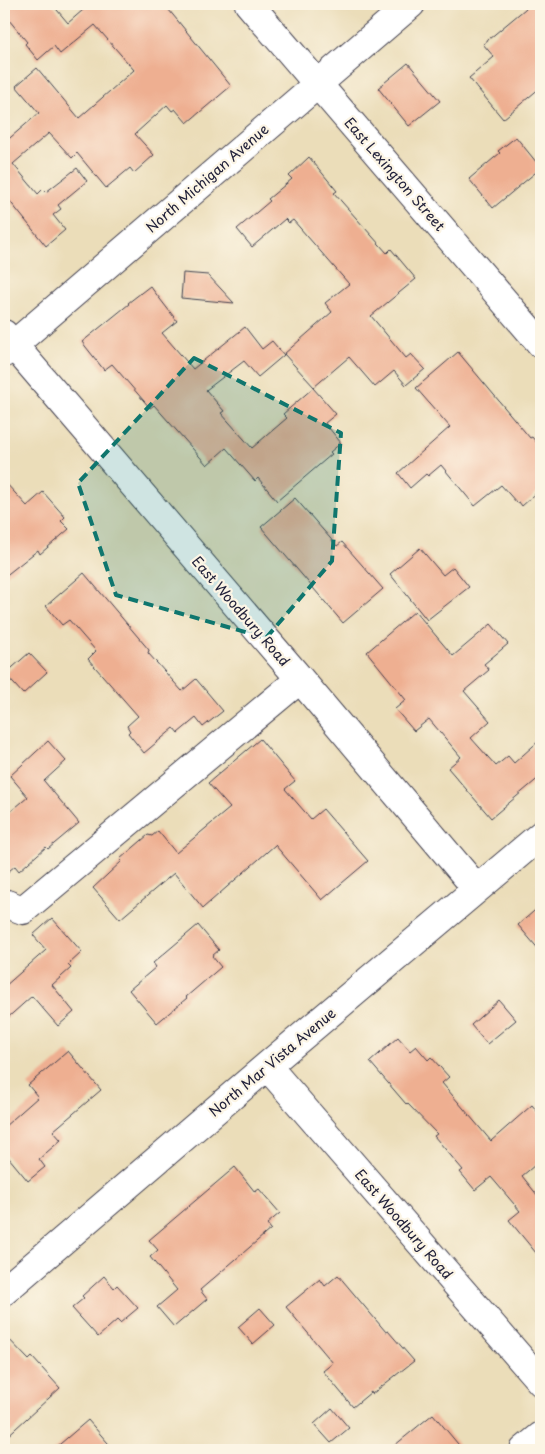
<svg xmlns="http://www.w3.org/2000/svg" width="545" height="1454" font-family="'Playpen Sans',sans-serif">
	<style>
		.building { fill: #eeaf91 }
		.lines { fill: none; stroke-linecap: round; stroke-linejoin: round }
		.minor-casing { stroke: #403e4e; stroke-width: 30 }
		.minor { stroke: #fff; stroke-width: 28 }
		.marked { fill: #0f766e; fill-opacity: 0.2; stroke: #0f766e; stroke-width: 4; stroke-dasharray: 10 6; stroke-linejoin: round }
		.labels { text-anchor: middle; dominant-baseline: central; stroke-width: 4.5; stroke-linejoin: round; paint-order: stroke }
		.street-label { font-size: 14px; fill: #22223b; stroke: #fcf5e5 }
	</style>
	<rect width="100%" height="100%" fill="#fcf5e5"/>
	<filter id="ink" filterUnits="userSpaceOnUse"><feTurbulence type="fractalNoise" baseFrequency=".02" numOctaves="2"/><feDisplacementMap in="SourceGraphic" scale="10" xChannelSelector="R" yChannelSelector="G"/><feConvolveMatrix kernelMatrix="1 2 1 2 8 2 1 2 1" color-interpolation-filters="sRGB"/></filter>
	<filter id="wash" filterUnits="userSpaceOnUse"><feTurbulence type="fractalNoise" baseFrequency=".0096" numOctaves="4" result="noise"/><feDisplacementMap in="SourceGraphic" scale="20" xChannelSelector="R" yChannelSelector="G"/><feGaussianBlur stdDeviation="1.12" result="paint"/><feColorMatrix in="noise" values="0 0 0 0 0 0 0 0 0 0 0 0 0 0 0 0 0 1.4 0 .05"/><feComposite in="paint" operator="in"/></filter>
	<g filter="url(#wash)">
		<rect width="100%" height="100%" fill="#ebddb9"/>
		<g id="blocks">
			<path class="building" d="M4 4H52L68 23 83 10 78 4H164L231 86 187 123 175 109 172 111 167 105 135 134 154 155 134 173 130 168 106 188 77 153 72 158 49 133 13 164 38 194 43 189 46 192 77 168 87 181 58 205 61 209 53 215 65 230 46 246 4 194V143L39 113 16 86 37 68 79 118 134 70 95 25 60 54 54 46 38 60 25 44 27 42 4 14Z
				M531 4H541V87L503 119 469 78 494 57 483 44Z
				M408 63 440 101 409 126 378 88Z
				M516 137 541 168 493 208 469 179 500 153 498 151Z
				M309 157 337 191 334 193 387 253 391 249 416 279 371 316 406 358 411 354 425 369 406 385 394 371 375 387 349 357 314 387 284 354 332 312 325 303 349 284 293 220 289 223 285 219 252 247 237 229 270 201 268 199 292 179 289 176Z
				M183 273 208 275 234 303 181 298Z
				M150 286 177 321 162 333 193 369 245 327 262 349 272 341 284 355 258 377 244 361 206 390 224 411 221 413 252 448 287 418 283 414 313 388 336 414 325 423 341 443 330 452 332 454 277 501 258 478 255 481 226 448 207 465 154 405 150 408 112 364 104 370 82 342 129 304 128 303Z
				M458 352 530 438 532 437 541 448V489L522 506 519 502 517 503 501 485 475 506 441 465 428 476 426 474 410 488 398 473 450 427 416 388Z
				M4 481 27 506 43 492 65 517 61 521 69 529 40 554 38 550 4 577Z
				M295 498 337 546 342 542 383 589 343 623 261 527Z
				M420 548 443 575 453 567 469 587 427 620 390 574Z
				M84 573 149 650 148 653 182 691 196 679 223 711 203 727 196 718 178 733 174 728 144 753 128 733 130 731 127 726 138 716 88 659 96 651 69 620 62 625 46 606Z
				M415 611 453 656 491 624 508 644 484 664 489 670 464 691 490 721 471 738 496 766 508 756 514 763 541 739V776L491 818 448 768 461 757 429 719 414 731 395 709 406 700 367 652Z
				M29 653 47 672 23 694 5 674Z
				M260 739 295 781 285 789 311 819 323 809 368 861 322 900 275 845 203 908 174 873 120 919 93 888 122 861 120 859 148 835 152 836 158 831 176 853 230 808 208 783Z
				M48 741 66 761 44 781 79 823 48 849 46 847 19 871 15 866 4 875V817L28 797 10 776Z
				M541 905V952L518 925Z
				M52 918 82 952 68 965 71 968 52 985 74 1012 58 1026 32 996 4 1021V987L46 950 33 935Z
				M198 925 219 950 212 956 221 967 186 997 187 998 157 1023 129 990 156 967 153 963Z
				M499 1000 516 1020 487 1044 471 1025Z
				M398 1037 410 1051 416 1046 428 1060 431 1057 449 1077 442 1083 491 1141 532 1105 541 1116V1160L522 1176 538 1196 541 1193V1259L509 1220 520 1211 491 1177 475 1190 460 1172 463 1170 434 1136 437 1134 407 1103 406 1104 370 1062Z
				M68 1051 101 1090 53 1131 61 1140 39 1159 45 1167 28 1181 4 1152V1127L38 1097 28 1085Z
				M235 1167 255 1192 259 1189 280 1213 267 1224 271 1229 200 1290 207 1299 174 1327 157 1307 177 1290 150 1257 158 1250 149 1240Z
				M338 1275 386 1332 388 1331 414 1361 372 1394 371 1392 353 1407 323 1371 333 1363 286 1307 320 1279 325 1286Z
				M104 1276 114 1288 117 1285 138 1308 120 1323 117 1320 98 1337 72 1308 84 1298 82 1296Z
				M260 1308 275 1325 253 1344 238 1327Z
				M4 1334 29 1360 32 1357 60 1388 4 1439Z
				M332 1408 349 1428 331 1443 314 1424Z
				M433 1414 463 1450H389Z
				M88 1420 114 1450H53Z"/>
		</g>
	</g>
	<g filter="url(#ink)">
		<use href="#blocks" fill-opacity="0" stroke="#403e4e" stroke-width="1"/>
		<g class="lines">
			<defs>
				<path id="minor" d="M249 4 541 344
					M4 334 300 679 477 889
					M4 353 411 4
					M4 903 23 910 300 679
					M267 1066 541 1382
					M4 1291 267 1066 541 835
					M524 1450 541 1436"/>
			</defs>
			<use href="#minor" class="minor-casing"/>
			<use href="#minor" class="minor"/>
		</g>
	</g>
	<path class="marked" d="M194 358 341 433 332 561 266 638 116 595 78 483Z"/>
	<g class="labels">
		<g class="street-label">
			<text transform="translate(395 174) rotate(49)">East Lexington Street</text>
			<text transform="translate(207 178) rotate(-41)">North Michigan Avenue</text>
			<text transform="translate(241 611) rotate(49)">East Woodbury Road</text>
			<text transform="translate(272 1062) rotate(-40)">North Mar Vista Avenue</text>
			<text transform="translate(404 1224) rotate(49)">East Woodbury Road</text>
		</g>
	</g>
	<rect width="545" height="1454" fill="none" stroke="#fcf5e5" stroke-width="20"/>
</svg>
